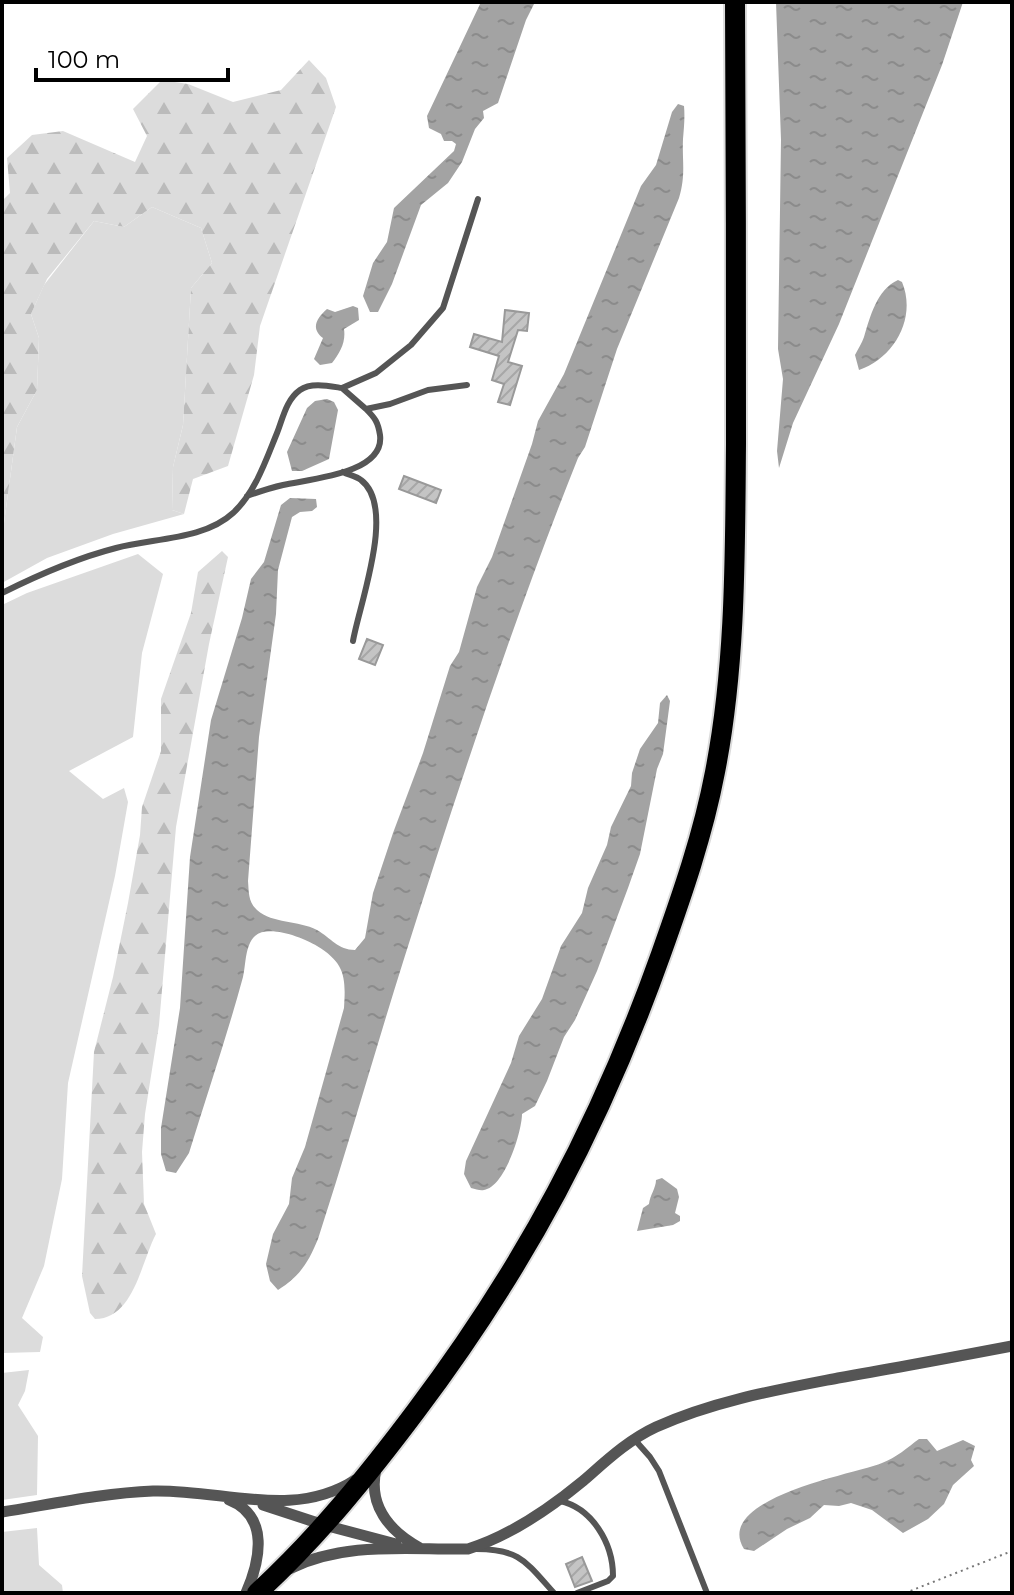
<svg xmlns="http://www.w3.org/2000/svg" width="1014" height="1595" font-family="Montserrat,sans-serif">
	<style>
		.green { fill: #dcdcdc }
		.forest { fill: url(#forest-firs) }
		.water { fill: url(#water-ripples) }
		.building { fill: url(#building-hatch); stroke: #999; stroke-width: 2 }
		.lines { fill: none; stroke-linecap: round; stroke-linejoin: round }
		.highway-casing { stroke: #dbdbdb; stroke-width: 24 }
		.path { stroke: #777; stroke-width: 2; stroke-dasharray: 2 4; stroke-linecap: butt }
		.lane { stroke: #555; stroke-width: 6 }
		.street { stroke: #555; stroke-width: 11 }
		.highway { stroke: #000; stroke-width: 20 }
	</style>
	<defs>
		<pattern id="forest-firs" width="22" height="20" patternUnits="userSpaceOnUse" patternTransform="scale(2)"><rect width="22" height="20" fill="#dcdcdc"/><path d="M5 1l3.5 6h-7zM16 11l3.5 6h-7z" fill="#bbb"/></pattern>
		<pattern id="water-ripples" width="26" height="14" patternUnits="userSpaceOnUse" patternTransform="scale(2)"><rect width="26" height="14" fill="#a3a3a3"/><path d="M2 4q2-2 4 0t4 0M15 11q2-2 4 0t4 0" fill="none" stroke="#8b8b8b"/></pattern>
		<pattern id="building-hatch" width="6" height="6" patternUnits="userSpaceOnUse" patternTransform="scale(2)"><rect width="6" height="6" fill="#c4c4c4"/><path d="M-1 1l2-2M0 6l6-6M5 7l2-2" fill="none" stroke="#a7a7a7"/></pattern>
	</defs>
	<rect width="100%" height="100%" fill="#fff"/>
	<path class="green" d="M152 207 201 228 212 263 191 288 183 425 173 467 172 510 184 514 113 534 47 558 2 583V538L17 427 37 390 39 338 31 314 44 285 94 221 124 227Z
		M138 554 163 574 142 653 133 737 69 771 103 799 124 788 128 802 115 876 68 1083 62 1179 44 1266 22 1318 43 1337 40 1352 2 1353V605L27 593Z
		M29 1370 25 1391 18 1405 38 1436 37 1495 2 1500V1373Z
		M37 1528 39 1565 62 1585 63 1593H2V1532Z"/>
	<path class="forest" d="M309 60 326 78 336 107 260 326 254 375 228 466 193 479 184 514 172 510 173 467 183 425 191 288 212 263 201 228 152 207 124 227 94 221 47 279 31 314 39 338 37 390 17 427 2 538V201L10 193 7 158 32 135 63 131 135 162 147 136 133 109 162 80 188 84 233 102 281 90Z
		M222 551 228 557 209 644 176 827 159 1025 145 1114 142 1152 144 1204 156 1234C141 1262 134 1319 95 1319L90 1313 82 1276 94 1052 113 977 128 903 140 835 142 807 161 751V699L191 613 198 572Z"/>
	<path class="water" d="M481 2H535L526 20 498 103 483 111 484 118 475 129 462 162 448 183 421 205 392 284 378 312H370L363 296 373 263 387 242 394 208 454 151 456 144 452 141H444L441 134 429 128 427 116Z
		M776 2H963L942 65 839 324 793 423 779 468 777 451 783 379 778 349 781 140Z
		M678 104 684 106C685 117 684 127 683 139 682 162 686 174 679 198L617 349 585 447 578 458C512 623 457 792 403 962 374 1054 348 1147 318 1239 308 1263 300 1276 278 1290L270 1281 266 1264 273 1234 289 1204 292 1178 305 1147 344 1008C346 977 345 963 317 946 304 938 268 924 255 936 245 945 246 964 243 977 227 1036 207 1094 189 1153L176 1173 166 1171 161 1154V1128L180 1008 190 857 211 720 242 618 251 579 264 562 281 505 290 498 316 499 317 507 312 511 300 512 292 517 278 570 276 614 259 737 248 881C249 892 248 902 257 910 273 924 298 920 317 930 331 938 338 950 355 950L365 938 373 893 393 833 423 753 450 666 459 652 477 587 492 557 532 444 538 421 564 374 641 186 656 165 672 112Z
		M898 280 902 282C917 318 894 358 859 370L855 355C858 349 862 343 864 337 870 317 877 289 898 280Z
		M353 306 358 308 359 320 344 329C346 342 340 353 332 363L320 365 314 359 323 338C310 328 317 318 327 309L335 312Z
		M327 399 334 402 338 410 329 459 302 471H292L287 452 307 408 315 401Z
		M667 695 670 701 663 754 657 769 640 854 628 888 597 971 575 1020 564 1037 547 1081 535 1106 522 1114C522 1131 505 1187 484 1190 480 1191 476 1189 471 1188L464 1174 466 1161 511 1063 519 1036 542 999 561 946 582 913 588 888 607 845 611 827 631 786 632 773 640 749 658 723 660 703Z
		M662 1178 677 1189 679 1197 675 1213 680 1216V1221L673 1225 637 1231 643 1208 649 1204C650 1195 656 1188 656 1180Z
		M919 1439H927L937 1451 963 1440 975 1446 971 1460 974 1466 953 1485 944 1504 928 1519 903 1533 872 1510 851 1503 839 1506 824 1505 810 1518 787 1529 754 1551 744 1549C712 1498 855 1474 882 1463 896 1458 908 1447 919 1439Z"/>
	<path class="building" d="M505 310 529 313 527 331 518 330 508 362 522 366 510 405 498 402 504 384 492 380 499 356 470 347 474 334 502 342Z
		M404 476 441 490 436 503 399 489Z
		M367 639 383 645 375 665 359 659Z
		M582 1557 592 1581 575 1587 566 1564Z"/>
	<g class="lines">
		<defs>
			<path id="highway" d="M257 1593C317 1538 368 1475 416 1411 525 1266 600 1125 661 954 682 895 703 835 715 772 736 665 735 553 736 444 737 297 735 149 735 2"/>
		</defs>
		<use href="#highway" class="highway-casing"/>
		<path class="path" d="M905 1593 1012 1551"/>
		<path class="lane" d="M342 388 376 373 411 345 443 308 478 199
			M343 472C349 475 356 476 361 480 397 507 359 605 353 641
			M247 496C258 492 270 488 283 485 309 479 385 474 380 435 378 422 375 418 366 409
			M2 593C38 575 77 558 116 548 153 538 204 540 233 513 255 493 266 460 277 433 283 418 286 400 300 390 311 382 329 386 342 388L366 409 390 404 428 390 467 385
			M634 1439 650 1457 659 1471 707 1593
			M560 1501C592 1508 613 1543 613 1576L608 1581 577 1593
			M476 1549C520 1549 526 1562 554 1593"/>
		<path class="street" d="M376 1469C368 1505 389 1531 420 1548
			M229 1500C270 1516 260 1561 246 1593
			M263 1505 324 1525 396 1544
			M2 1512C52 1504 103 1493 153 1491 222 1489 293 1520 355 1480
			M289 1569C345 1541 408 1550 468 1549 510 1536 549 1509 583 1481 606 1461 628 1440 656 1427 714 1401 776 1390 838 1378 896 1368 954 1357 1012 1346"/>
		<use href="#highway" class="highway"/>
	</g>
	<rect width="1014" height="1595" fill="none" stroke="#000000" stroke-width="8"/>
	<path d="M36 68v12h192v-12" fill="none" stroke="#000000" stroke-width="4"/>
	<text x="48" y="68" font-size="24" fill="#000000" stroke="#ffffff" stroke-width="6" paint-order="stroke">100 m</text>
</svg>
